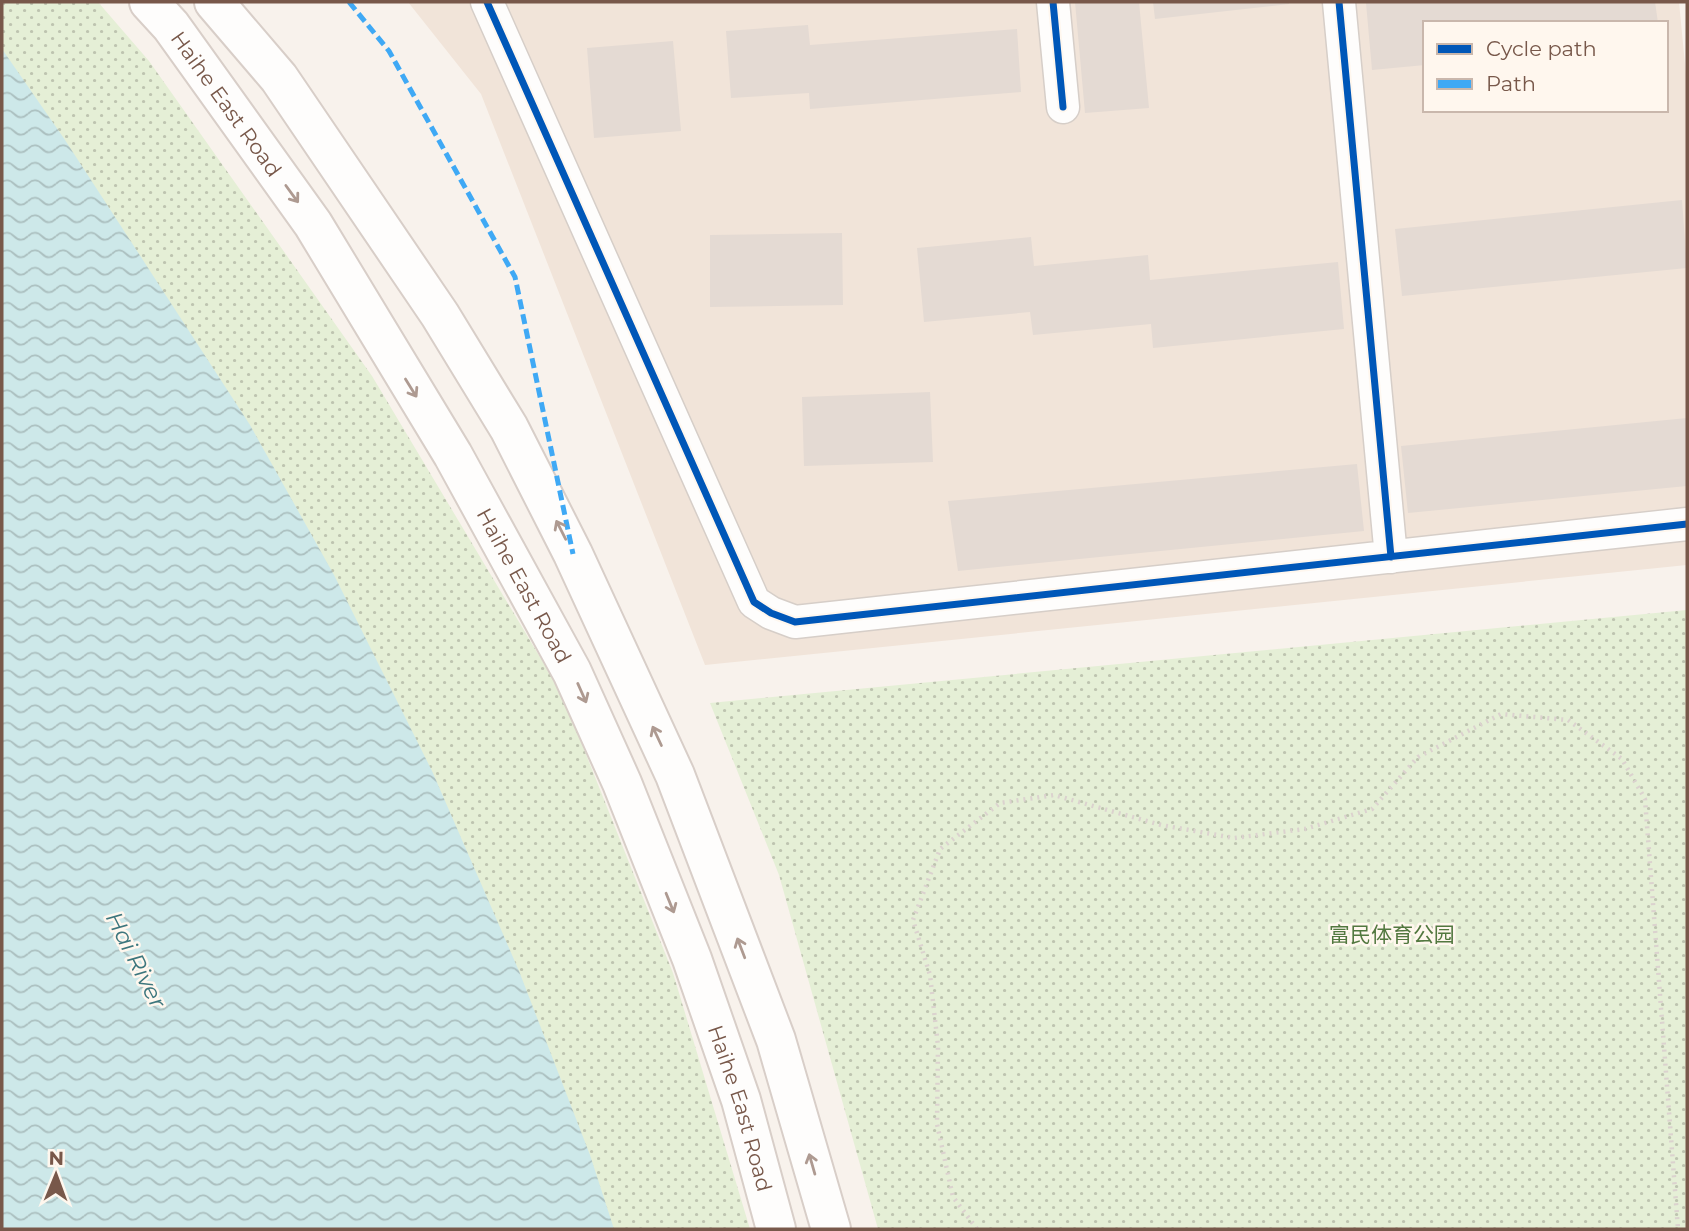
<svg xmlns="http://www.w3.org/2000/svg" width="1689" height="1231" font-family="Montserrat,'Noto Sans SC',sans-serif">
	<style>
		.residential { fill: #f1e4d9; fill-rule: evenodd }
		.grass { fill: url(#grass-dots) }
		.water { fill: url(#water-waves) }
		.building { fill: #e4dad3 }
		.lines { fill: none; stroke-linecap: round; stroke-linejoin: round }
		.street-casing { stroke: #d6cec8; stroke-width: 35 }
		.secondary-casing { stroke: #d8cec8; stroke-width: 42 }
		.path { stroke: #dbd2ce; stroke-width: 4.5; stroke-dasharray: 2 5; stroke-linecap: butt }
		.street { stroke: #fefdfc; stroke-width: 32 }
		.secondary { stroke: #fefdfc; stroke-width: 38 }
		.quiet { stroke: #3fa9f5; stroke-width: 5; stroke-dasharray: 10 5; stroke-linecap: butt }
		.cycleway-casing { stroke: #fff7ee; stroke-width: 11 }
		.cycleway { stroke: #0057b8; stroke-width: 7 }
		.oneway { stroke: #ae9a91 }
		.labels { text-anchor: middle; dominant-baseline: central; stroke-width: 5; stroke-linejoin: round; paint-order: stroke }
		.street-label { font-size: 21px; fill: #78584a; stroke: #fff7ee }
		.park-label { font-size: 21px; fill: #52783f; stroke: #fff7ee }
		.water-label { font-size: 23px; font-style: italic; fill: #3c767d; stroke: #fff7ee }
	</style>
	<defs>
		<pattern id="grass-dots" width="8" height="8" patternUnits="userSpaceOnUse" patternTransform="scale(1.75)"><rect width="8" height="8" fill="#e5efd6"/><path d="M2 2h.1M6 6h.1" fill="none" stroke="#bec4b0" stroke-width="1.8" stroke-linecap="round"/></pattern>
		<pattern id="water-waves" width="16" height="10" patternUnits="userSpaceOnUse" patternTransform="scale(1.75)"><rect width="16" height="10" fill="#cde8e9"/><path d="M0 5q4-4 8 0t8 0" fill="none" stroke="#abbfbf"/></pattern>
	</defs>
	<rect width="100%" height="100%" fill="#f8f2ec"/>
	<path class="residential" d="M408 2H1679L1687 85V565L705 665 481 94ZM1425 23H1666V110H1425Z"/>
	<path class="grass" d="M2 2H98L149 61 372 376 562 694 673 973 750 1229H2Z
		M1687 610V1229H878L779 875 710 703Z"/>
	<path class="water" d="M2 49 65 140 250 425 334 575 432 771 519 971 590 1155 614 1229H2Z"/>
	<path class="building" d="M1075 2H1139L1149 108 1085 113Z
		M1153 2H1289V4L1155 19Z
		M1655 2 1658 23H1425V65L1372 70 1366 3Z
		M808 25 810 45 1017 29 1021 92 810 109 809 93 731 98 726 31Z
		M673 41 681 131 594 138 587 48Z
		M1682 200 1687 268 1402 296 1395 229Z
		M842 233 843 305 710 307V235Z
		M1031 237 1034 266 1148 255 1150 280 1338 262 1344 329 1153 348 1151 324 1033 335 1030 312 924 322 917 248Z
		M930 392 933 462 804 466 802 397Z
		M1687 418V486L1408 513 1401 446Z
		M1357 464 1364 531 958 571 948 501Z"/>
	<g class="lines">
		<defs>
			<path id="street" d="M487 2 754 602 771 613 795 622 1687 524
				M1053 2 1063 107
				M1339 2 1391 557"/>
			<g id="secondary">
				<path id="s1" d="M149 2 171 26 313 224 453 455 572 672 622 783 692 959 741 1100 776 1229"/>
				<path d="M214 2 279 78 440 315 509 428 573 554 675 775 776 1040 831 1229"/>
			</g>
		</defs>
		<use href="#street" class="street-casing"/>
		<use href="#secondary" class="secondary-casing"/>
		<path class="path" d="M977 1229 953 1197 937 1124 938 1046 930 975 913 920 940 849 1000 803 1054 795 1161 825 1234 838 1305 829 1372 809 1418 757 1501 714 1568 720 1622 759 1645 799 1678 1229"/>
		<use href="#street" class="street"/>
		<use href="#secondary" class="secondary"/>
		<path class="quiet" d="M349 2 389 51 515 277 573 554"/>
		<defs>
			<path id="cycleway" d="M487 2 754 602 771 613 795 622 1687 524
				M1053 2 1063 107
				M1339 2 1391 557"/>
		</defs>
		<use href="#cycleway" class="cycleway-casing"/>
		<use href="#cycleway" class="cycleway"/>
	</g>
	<defs><path id="oneway-shaft" d="M-6 0H5M1.5-3L5.5 0L1.5 3" fill="none" stroke-width="1.6" stroke-linecap="round" stroke-linejoin="round" transform="scale(1.75)"/></defs>
	<g class="oneway">
		<use href="#oneway-shaft" transform="translate(292 194) rotate(54)"/>
		<use href="#oneway-shaft" transform="translate(411 388) rotate(58)"/>
		<use href="#oneway-shaft" transform="translate(561 530) rotate(-117)"/>
		<use href="#oneway-shaft" transform="translate(582 693) rotate(66)"/>
		<use href="#oneway-shaft" transform="translate(657 736) rotate(-115)"/>
		<use href="#oneway-shaft" transform="translate(670 903) rotate(68)"/>
		<use href="#oneway-shaft" transform="translate(741 948) rotate(-111)"/>
		<use href="#oneway-shaft" transform="translate(812 1164) rotate(-106)"/>
	</g>
	<g class="labels">
		<g class="street-label">
			<text stroke="none"><textPath href="#s1" startOffset="128">Haihe East Road</textPath></text>
			<text stroke="none"><textPath href="#s1" startOffset="695">Haihe East Road</textPath></text>
			<text stroke="none"><textPath href="#s1" startOffset="1262">Haihe East Road</textPath></text>
		</g>
		<g class="park-label">
			<text x="1392" y="934">富民体育公园</text>
		</g>
		<g class="water-label">
			<text transform="translate(136 960) rotate(63)">Hai River</text>
		</g>
	</g>
	<rect width="1689" height="1231" fill="none" stroke="#78584a" stroke-width="7"/>
	<rect x="1423" y="21" width="245" height="91" fill="#fff7ee" stroke="#c9b7ac" stroke-width="2"/>
	<rect x="1437" y="44" width="35" height="10" fill="#0057b8" stroke="#c9b7ac" stroke-width="2"/>
	<text x="1486" y="56" font-size="21" fill="#78584a">Cycle path</text>
	<rect x="1437" y="79" width="35" height="10" fill="#3fa9f5" stroke="#c9b7ac" stroke-width="2"/>
	<text x="1486" y="91" font-size="21" fill="#78584a">Path</text>
	<g transform="translate(56 1175) rotate(1)" stroke="#fff7ee" stroke-width="5" paint-order="stroke">
	<path d="M0-5L12 26L0 18L-12 26Z" fill="#78584a"/>
	<text y="-10" font-size="19" font-weight="bold" text-anchor="middle" fill="#78584a">N</text>
	</g>
</svg>
